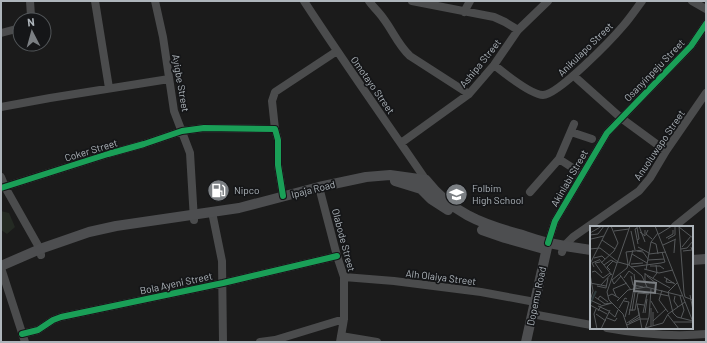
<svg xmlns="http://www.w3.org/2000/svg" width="707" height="343" font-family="Barlow,sans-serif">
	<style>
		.green { fill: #242a23 }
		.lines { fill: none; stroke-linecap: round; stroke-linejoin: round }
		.minor { stroke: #4b4c4d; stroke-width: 8 }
		.major { stroke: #4d4e50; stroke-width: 10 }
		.cycleway-casing { stroke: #151618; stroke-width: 8 }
		.cycleway { stroke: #1a9f57; stroke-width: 6 }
		.labels { text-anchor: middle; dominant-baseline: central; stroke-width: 3.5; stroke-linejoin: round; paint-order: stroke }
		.street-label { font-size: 10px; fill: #aeb5bb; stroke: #151618 }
		.poi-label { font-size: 10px; fill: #aeb5bb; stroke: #151618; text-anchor: start }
		.inset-river { fill: none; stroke: #313c3e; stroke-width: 2 }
		.inset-road { fill: none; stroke: #56595b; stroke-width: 1 }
		.view { fill: #7b7f83; fill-opacity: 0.15; stroke: #7b7f83; stroke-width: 2 }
		.inset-edge { fill: none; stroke: #aeb5bb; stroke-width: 2 }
	</style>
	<rect width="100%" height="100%" fill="#1b1b1b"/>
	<path class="green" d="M1 211 9 213 15 227 7 234 1 230Z"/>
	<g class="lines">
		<path class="minor" d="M95 1 109 88
			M155 1 163 37 174 111 190 153 194 220
			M304 1C343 61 385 120 426 180L424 182
			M369 1C373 7 379 12 383 18 393 31 398 45 410 56L469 94
			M412 1 494 17 505 22 518 30
			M692 1 706 9
			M464 12 470 1
			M29 20 31 16 30 1
			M1 33 20 28
			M494 65C504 73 531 95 543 95 558 95 612 39 623 26 630 18 636 9 642 1
			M574 76 621 118 666 151
			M1 107 50 98 169 79
			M275 129 272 101 275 92 337 51
			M571 132 592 139
			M401 143 469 94 494 65 518 30 548 1
			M559 159 582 174
			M1 177 5 187 40 249 41 255
			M319 187 337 256 344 277V319L340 342
			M1 188 108 154 144 144 182 131 204 128 275 129 278 140V165L283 196
			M530 192 559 159 574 124
			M212 212 222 261 223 342
			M675 226 706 201
			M548 243 555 221 607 133 691 46 706 24
			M562 252 564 246 573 237 639 191 650 178 666 151 706 93
			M1 268 25 342
			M344 277 394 281 481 292 535 302
			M532 314 591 325
			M607 328C640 334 673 337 706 334
			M22 334 38 330 53 320 61 317 223 283 337 256
			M341 336 377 342
			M260 342 275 340 344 319"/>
		<path class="major" d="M395 181 421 189 431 199 448 210
			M482 230 505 238 544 249
			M692 260 706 259
			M1 266 40 249 66 240 89 232 116 226 239 208 319 187 366 177 390 175 426 180C451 212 481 224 519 234 529 237 539 241 549 243 563 246 577 248 591 250
			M526 342 548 243"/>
		<defs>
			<path id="cycleway" d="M1 188 108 154 144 144 182 131 204 128 275 129 278 140V165L283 196
				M548 243 555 221 607 133 691 46 706 24
				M22 334 38 330 53 320 61 317 223 283 337 256"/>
		</defs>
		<use href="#cycleway" class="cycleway-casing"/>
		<use href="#cycleway" class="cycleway"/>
	</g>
	<defs>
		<symbol id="fuel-disc" viewBox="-11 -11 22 22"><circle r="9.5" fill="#7b7f83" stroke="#151618"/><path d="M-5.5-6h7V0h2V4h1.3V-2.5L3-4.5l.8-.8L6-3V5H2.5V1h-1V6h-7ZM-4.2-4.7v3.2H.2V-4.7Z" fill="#fff"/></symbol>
		<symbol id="school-disc" viewBox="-11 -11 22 22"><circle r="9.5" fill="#7b7f83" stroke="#151618"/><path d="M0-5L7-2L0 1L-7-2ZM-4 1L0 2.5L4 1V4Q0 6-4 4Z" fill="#fff"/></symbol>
	</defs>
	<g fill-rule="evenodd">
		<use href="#fuel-disc" x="206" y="178" width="25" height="25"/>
		<use href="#school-disc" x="444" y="182" width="25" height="25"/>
	</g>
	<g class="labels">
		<g class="street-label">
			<text transform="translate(585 49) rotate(-44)">Anikulapo Street</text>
			<text transform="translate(480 63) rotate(-51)">Ashipa Street</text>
			<text transform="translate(654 70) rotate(-46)">Osanyinpeju Street</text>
			<text transform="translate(181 83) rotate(80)">Ayigbe Street</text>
			<text transform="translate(373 85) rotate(55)">Omotayo Street</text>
			<text transform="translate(659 145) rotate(-56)">Anuoluwapo Street</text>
			<text transform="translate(91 150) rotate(-17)">Coker Street</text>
			<text transform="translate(569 178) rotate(-60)">Akinlabi Street</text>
			<text transform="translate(313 189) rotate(-14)">Ipaja Road</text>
			<text transform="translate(344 240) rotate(75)">Olabode Street</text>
			<text transform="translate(441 277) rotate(7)">Alh Olaiya Street</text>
			<text transform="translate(176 283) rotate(-12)">Bola Ayeni Street</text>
			<text transform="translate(536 296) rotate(-78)">Dopemu Road</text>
		</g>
		<g class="poi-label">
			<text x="472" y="188">Folbim<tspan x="472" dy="12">High School</tspan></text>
			<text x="234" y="190">Nipco</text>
		</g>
	</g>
	<g transform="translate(590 226)">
		<rect width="103" height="103" fill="#1b1b1b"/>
		<path class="inset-river" d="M0 78 6 65"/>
		<path class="inset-road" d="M21 0 28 17M49 0 55 16M65 0 103 96M89 0 94 67 95 71 103 74M47 1 49 13 47 14M89 1 103 12M47 2 45 3 48 18M58 4 56 8 62 13M24 5 39 3M41 5 45 24M50 6 55 10V4M0 7 12 0M69 8 82 0M0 9 8 8 14 0M76 12 83 8V4M1 13 14 10M78 13 85 9V0M12 14 25 23M61 16 66 18 68 28M73 19 86 13M48 21 59 27M92 21 101 10M0 23 10 22 28 36M91 23 97 22 103 15M47 25 53 26 58 33M93 25 102 24 101 21M36 26 53 24M36 26 38 38M84 27 85 14M42 28 57 37M59 28 76 26M4 32 12 30 15 33M9 33 22 49M58 34 74 33M10 36 5 37 12 47M28 36 39 39 52 50 57 61M11 37 24 25 28 17M71 37 75 36 72 26M0 38 19 0M41 38 53 37M14 39 21 34 27 37M39 39 43 24M60 40H70L74 43M4 41 2 37 9 34M41 41 71 37M54 43 69 47 83 44M20 44 17 41 23 35M56 44 61 16 68 7M2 46 5 45 13 52 20 47M55 47V55L60 57M44 48 46 62M55 48 80 62M30 49 41 64M41 50 43 59 53 61M57 50 67 58M74 51 85 58M34 52 39 45 43 48M63 52 67 47 66 39M77 52 76 56 84 57M22 54 37 42 38 38M22 54 24 58 31 50M0 57 16 60M87 57 78 66 83 87 87 91 103 95M11 59 21 48M7 60 16 62 18 52M72 64 69 74 78 86M60 66 79 70M100 69 103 84M18 70 22 68 29 72M26 70 23 63 37 57M85 70 84 75 88 81M90 70 94 84 91 92M5 71 15 78 21 77M8 73 10 70 18 76M0 74 11 79M0 75 3 65 0 48M27 75 38 64 56 61 92 70M34 75 39 76 35 91M61 75 68 87M0 79 17 88M8 80 19 85M29 82 35 72 37 73M48 82 52 103M6 83 4 88 7 103M39 84H45L48 67 59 68M8 85 11 80 22 77M42 85 45 66M19 86 25 91 28 84M53 87 57 68M55 87 57 73M6 88 16 95M39 89 44 62M78 89 89 103M17 92 25 95 27 92M63 95 76 83M84 96H103M37 97 49 89 47 78 54 79M39 97 50 91M37 99 50 93H58M63 99V86M61 100V82M55 102 73 97 78 88 95 76M11 103 20 84M38 103 33 88 19 74 17 66 40 0M55 103 59 91 61 63"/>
		<path class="view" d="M45 55 66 57 65 67 44 65Z"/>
		<rect width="103" height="103" class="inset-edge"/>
	</g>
	<rect width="707" height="343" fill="none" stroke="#aeb5bb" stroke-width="4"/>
	<g transform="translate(32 32) rotate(354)"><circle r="19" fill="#151618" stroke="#525659"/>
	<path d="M0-3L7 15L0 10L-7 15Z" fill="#7b7f83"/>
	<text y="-6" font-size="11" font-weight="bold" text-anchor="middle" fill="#aeb5bb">N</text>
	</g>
</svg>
